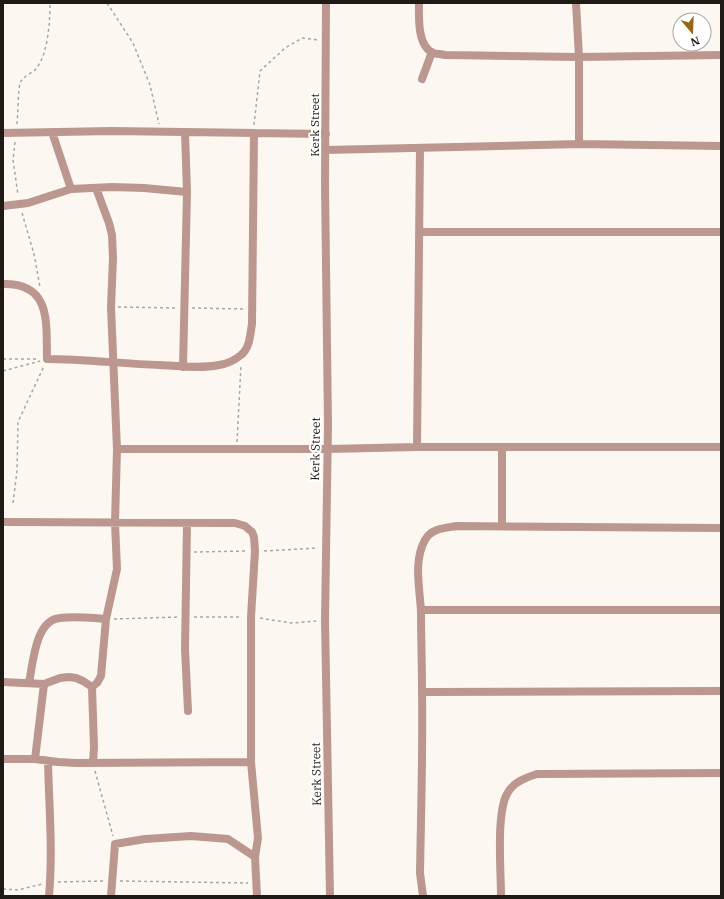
<svg xmlns="http://www.w3.org/2000/svg" width="724" height="899" font-family="'IBM Plex Serif',serif">
	<style>
		.lines { fill: none; stroke-linecap: round; stroke-linejoin: round }
		.path { stroke: #aaa59f; stroke-width: 1.5; stroke-dasharray: 3 3; stroke-linecap: butt }
		.street { stroke: #bc9790; stroke-width: 8 }
		.labels { text-anchor: middle; dominant-baseline: central; stroke-width: 4; stroke-linejoin: round; paint-order: stroke }
		.street-label { font-size: 12px; fill: #1f1a15; stroke: #fff }
	</style>
	<rect width="100%" height="100%" fill="#fdf7f1"/>
	<g class="lines">
		<path class="path" d="M107 3 133 43 150 85 159 124
			M17 124C18 115 18 90 20 83 23 76 31 74 36 69 48 54 50 22 50 3
			M254 125 260 71 285 48 302 38 318 40
			M15 142 13 160 18 195
			M22 213 34 254 40 287
			M118 307 176 308
			M192 308 244 309
			M3 359H39
			M3 371 40 361
			M237 442 241 365
			M13 503 17 471 18 422 44 366
			M264 551 318 548
			M194 552 246 551
			M194 617H242
			M260 618 291 623 316 621
			M114 619 178 617
			M95 771 113 836
			M120 881 248 883
			M58 882 104 881
			M3 889 18 890 42 884"/>
		<path class="street" d="M326 3 325 184 328 425 325 620 330 896
			M419 3C419 17 417 46 433 53 436 54 441 54 445 55L579 57 721 55
			M576 3 579 57V144
			M422 79 432 52
			M52 132 71 189
			M3 133 112 131 326 134
			M326 150 579 144 721 146
			M96 188 109 223 112 235 113 258 111 307 117 449H328L417 447H721
			M3 206 28 203 71 189 112 187 144 188 187 192 185 133
			M420 232H721
			M3 284C52 283 46 323 47 359 85 359 123 364 160 365 179 366 200 369 219 365 226 364 235 360 241 355 250 348 250 335 252 324L254 133
			M183 367 187 192
			M417 447 420 148
			M3 522 235 523 245 526 252 532 254 537 255 551 251 617V762L258 838 255 857 257 896
			M187 523 185 649 188 711
			M502 526V448
			M421 610H721
			M3 682 44 684 60 678 69 677 76 678 83 681 92 687
			M29 683C33 664 35 620 60 618 75 616 91 618 106 619
			M92 687 97 683 101 676 106 619 117 569 115 523 117 449
			M92 687 94 747 93 762
			M422 692 721 691
			M3 759H35L58 762 76 763 251 762
			M35 759 44 684
			M48 761C49 806 53 851 49 896
			M111 896 115 844 145 839 191 836 216 838 228 839 255 857
			M423 896 420 873C421 812 423 751 422 690 422 664 421 638 421 612 420 589 413 561 425 540 431 528 446 528 457 526L721 528
			M501 896C501 872 496 814 507 794 513 782 525 778 537 774L721 773"/>
	</g>
	<g class="labels">
		<g class="street-label">
			<text transform="translate(314 125) rotate(-90)">Kerk Street</text>
			<text transform="translate(315 449) rotate(-89)">Kerk Street</text>
			<text transform="translate(316 774) rotate(-91)">Kerk Street</text>
		</g>
	</g>
	<rect width="724" height="899" fill="none" stroke="#1f1a15" stroke-width="8"/>
	<g transform="translate(692 32) rotate(161)"><circle r="19" fill="#ffffff" stroke="#a5a3a1"/>
	<path d="M0-3L7 15L0 10L-7 15Z" fill="#956716"/>
	<text y="-6" font-size="11" font-weight="bold" text-anchor="middle" fill="#1f1a15">N</text>
	</g>
</svg>
